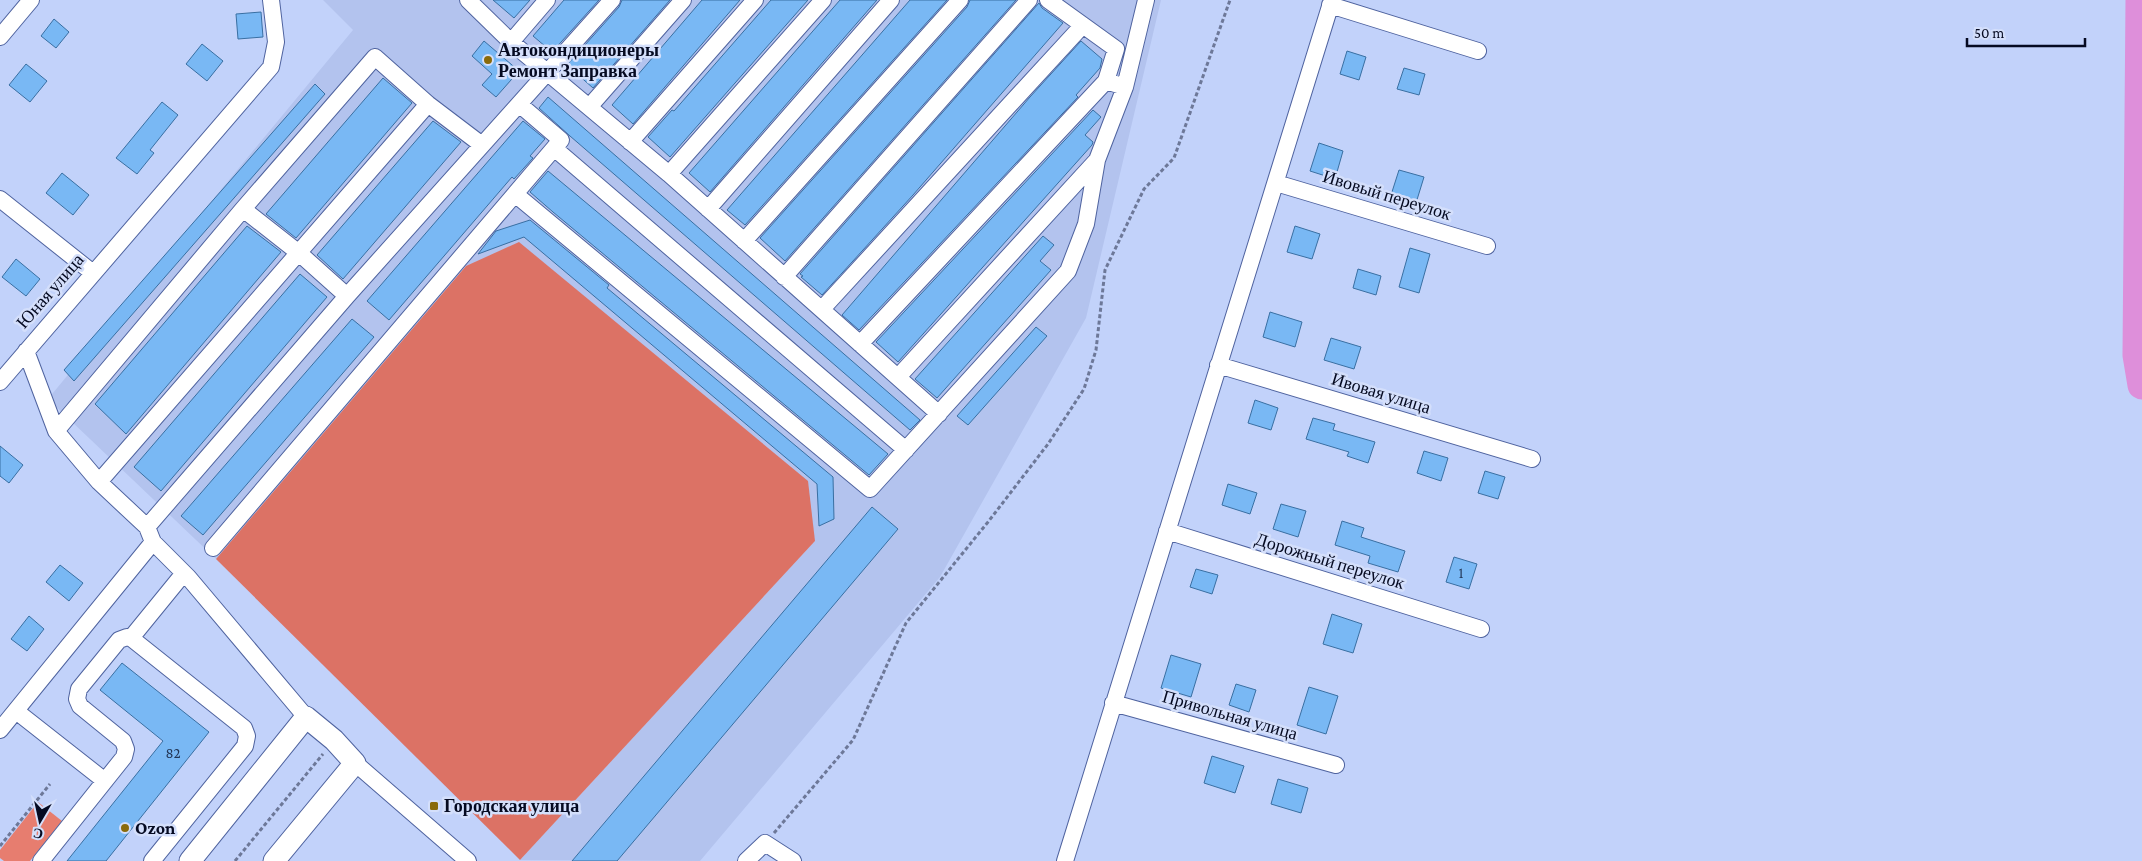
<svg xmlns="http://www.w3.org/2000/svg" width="2142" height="861" font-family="'Crimson Pro',serif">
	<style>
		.built { fill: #b3c3ee }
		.green { fill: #e77d6f }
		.forest { fill: #dc7265 }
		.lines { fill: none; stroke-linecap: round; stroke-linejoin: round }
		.river { stroke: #de8fda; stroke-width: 29 }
		.building { fill: #79b8f4; stroke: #396fa2 }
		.minor-casing { stroke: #4f639f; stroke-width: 18 }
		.major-casing { stroke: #4f639f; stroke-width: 23 }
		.path { stroke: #6d7898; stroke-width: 3; stroke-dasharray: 4 2.5; stroke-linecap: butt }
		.minor { stroke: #fff; stroke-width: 16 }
		.major { stroke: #fff; stroke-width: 21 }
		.poi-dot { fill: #8a6b0b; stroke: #d4dffb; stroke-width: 2 }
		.labels { text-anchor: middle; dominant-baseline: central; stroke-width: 5; stroke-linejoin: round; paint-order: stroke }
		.number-label { font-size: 15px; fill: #223656 }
		.poi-label { font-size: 18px; font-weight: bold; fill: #050a21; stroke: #d4dffb; text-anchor: start }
		.street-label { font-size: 18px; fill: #050a21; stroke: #d4dffb }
	</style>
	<rect width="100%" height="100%" fill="#c2d2fa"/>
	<path class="built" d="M323 0H1161L1086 318 940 577 700 861 520 860 815 541 466 266 216 559 48 399 353 30Z"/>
	<path class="green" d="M38 802 62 821 30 861H4L0 858V850Z"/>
	<path class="forest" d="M519 242 808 481 815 541 520 860 216 559 466 266Z"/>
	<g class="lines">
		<path class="river" d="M2140 0 2137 355 2142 385"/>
	</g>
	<path class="building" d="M493 0H530L514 18Z
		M564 0H599L552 52 533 36Z
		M622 0H670L593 88 567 65 619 7Z
		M702 0H740L633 124 612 105Z
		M771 0H808L670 157 648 137 672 110 674 111Z
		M840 0H877L710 192 689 173Z
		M910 0H947L745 225 727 210Z
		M970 0H1016L785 261 760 238 967 7Z
		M1039 3 1042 8 1063 23 913 195 822 295 801 277 803 276 800 274Z
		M261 12 263 37 238 39 236 14Z
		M54 19 69 32 56 48 41 36Z
		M484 41 519 71 496 97 482 85 492 74 472 56Z
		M1081 41 1102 59 1100 68 1076 95 1078 97 859 330 842 315 1030 97Z
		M202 44 223 61 207 81 186 64Z
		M1347 51 1366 57 1359 80 1340 74Z
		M26 64 47 81 30 102 9 85Z
		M1404 68 1425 74 1419 95 1397 89Z
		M383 78 412 103 296 238 266 214Z
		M315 84 325 94 74 381 64 370Z
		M548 97 920 420 910 430 570 136 539 108Z
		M162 102 178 115 150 150 154 153 137 174 116 158Z
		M1093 110 1101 117 1085 135 1093 142 1092 145 898 362 876 342Z
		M433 121 461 142 343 279 317 255Z
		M523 121 545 139 530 156 533 158 514 179 512 177 389 320 367 301Z
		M1319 143 1343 151 1335 179 1310 171Z
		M1399 170 1424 177 1416 203 1391 195Z
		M548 171 888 454 869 475 553 212 530 192Z
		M62 173 89 195 73 215 46 193Z
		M530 220 609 285 607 288 833 477 834 519 819 526 817 484 524 237 478 254 496 231Z
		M247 226 281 252 126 434 95 404Z
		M1295 226 1320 234 1312 259 1287 252Z
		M1043 236 1054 245 1040 261 1051 270 937 398 915 379Z
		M1410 248 1430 254 1419 293 1399 287Z
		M16 259 40 279 26 296 2 277Z
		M1358 269 1381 276 1376 295 1353 288Z
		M300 274 327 297 161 491 134 467Z
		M1270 312 1302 322 1295 347 1263 337Z
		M352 319 374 337 203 535 181 516Z
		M1036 327 1047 336 968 425 957 416Z
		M1331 338 1361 347 1354 369 1324 360Z
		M1255 400 1278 408 1271 430 1248 423Z
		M1313 418 1335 424 1333 430 1375 442 1368 463 1347 456 1349 452 1306 439Z
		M0 446 23 465 9 483 0 476Z
		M1424 451 1448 458 1441 481 1417 473Z
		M1485 471 1505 477 1498 499 1478 493Z
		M1228 484 1257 493 1250 514 1222 505Z
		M1281 504 1306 511 1298 537 1273 529Z
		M872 507 898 529 617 861H572Z
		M1342 521 1364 528 1361 537 1405 551 1398 572 1368 563 1370 556 1335 545Z
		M1454 557 1477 564 1469 589 1446 582Z
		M60 565 83 583 69 601 46 582Z
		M1196 569 1218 575 1212 594 1190 587Z
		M1332 614 1362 624 1353 653 1323 644Z
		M29 616 44 629 27 651 11 639Z
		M1171 655 1201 664 1191 697 1161 688Z
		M122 663 209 732 106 861H67L163 741 100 690Z
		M1236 684 1256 690 1249 712 1229 705Z
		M1309 687 1338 696 1326 734 1297 725Z
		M1212 756 1244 766 1235 793 1204 783Z
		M1278 779 1308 788 1301 813 1271 804Z"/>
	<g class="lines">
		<defs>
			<path id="minor" d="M468 0 511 42 669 174 939 414
				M1048 0 1116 49 1106 81
				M1330 5 1478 51
				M0 37 31 0
				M511 42 547 0
				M590 106 683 0
				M630 142 755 0
				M554 148 906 450
				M669 174 823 0
				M1276 183 1487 246
				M515 194 870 489 1068 271 1086 224 1097 160 1125 87 1146 0
				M0 199 93 273
				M243 209 299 253 347 296
				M708 209 891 0
				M744 241 960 0
				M784 277 1029 0
				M822 309 1082 26
				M860 344 1106 81 1125 87
				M26 351 56 431 99 482 147 527 153 542 188 577 306 717
				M1218 365 1532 459
				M898 377 1097 160
				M0 382 271 67 276 42 271 0
				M56 431 243 209 375 57 428 104 482 145
				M99 482 428 104
				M147 527 347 296 612 0
				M1167 531 1481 629
				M213 548 561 140 519 104
				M131 638 244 728 247 736 245 746 152 861
				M1113 703 1336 765
				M16 711 105 781
				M0 730 153 542
				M355 763 468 861
				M41 861 124 757 126 749 123 741 80 706 77 699 79 689 119 640 127 637 131 638 184 573
				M746 861 765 843 793 861
				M1065 861 1332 0"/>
			<path id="major" d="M190 861 306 717 334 740 355 763 274 861"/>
		</defs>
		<use href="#minor" class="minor-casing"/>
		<use href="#major" class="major-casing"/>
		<path class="path" d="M774 833 853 740 906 623 988 522 1048 444 1084 389 1096 350 1105 270 1144 189 1174 158 1230 0
			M0 846 50 784
			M235 861 323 754"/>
		<use href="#minor" class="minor"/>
		<use href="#major" class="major"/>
	</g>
	<g class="poi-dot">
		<circle cx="488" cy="60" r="5"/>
		<rect x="429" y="801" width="10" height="10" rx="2.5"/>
		<circle cx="125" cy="828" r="5"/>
	</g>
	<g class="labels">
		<g class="number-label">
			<text x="1461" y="573">1</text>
			<text x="173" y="753">82</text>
		</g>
		<g class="poi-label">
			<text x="498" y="50">Автокондиционеры<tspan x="498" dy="21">Ремонт Заправка</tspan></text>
			<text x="444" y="806">Городская улица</text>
			<text x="135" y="828">Ozon</text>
		</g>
		<g class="street-label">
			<text transform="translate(1387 195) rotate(17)">Ивовый переулок</text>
			<text transform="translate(50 291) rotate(-49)">Юная улица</text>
			<text transform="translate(1381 393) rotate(17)">Ивовая улица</text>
			<text transform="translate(1330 561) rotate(17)">Дорожный переулок</text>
			<text transform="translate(1230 715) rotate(16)">Привольная улица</text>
		</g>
	</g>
	<g transform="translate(40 821) rotate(189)" stroke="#d4dffb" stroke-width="4" paint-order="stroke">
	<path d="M0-4L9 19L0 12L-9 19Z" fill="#050a21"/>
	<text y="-8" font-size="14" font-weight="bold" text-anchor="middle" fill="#050a21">С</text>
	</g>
	<path d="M1967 38v8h118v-8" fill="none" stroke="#050a21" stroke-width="2.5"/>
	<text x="1974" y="38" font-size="15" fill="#050a21" stroke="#d4dffb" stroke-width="4" paint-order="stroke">50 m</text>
</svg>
